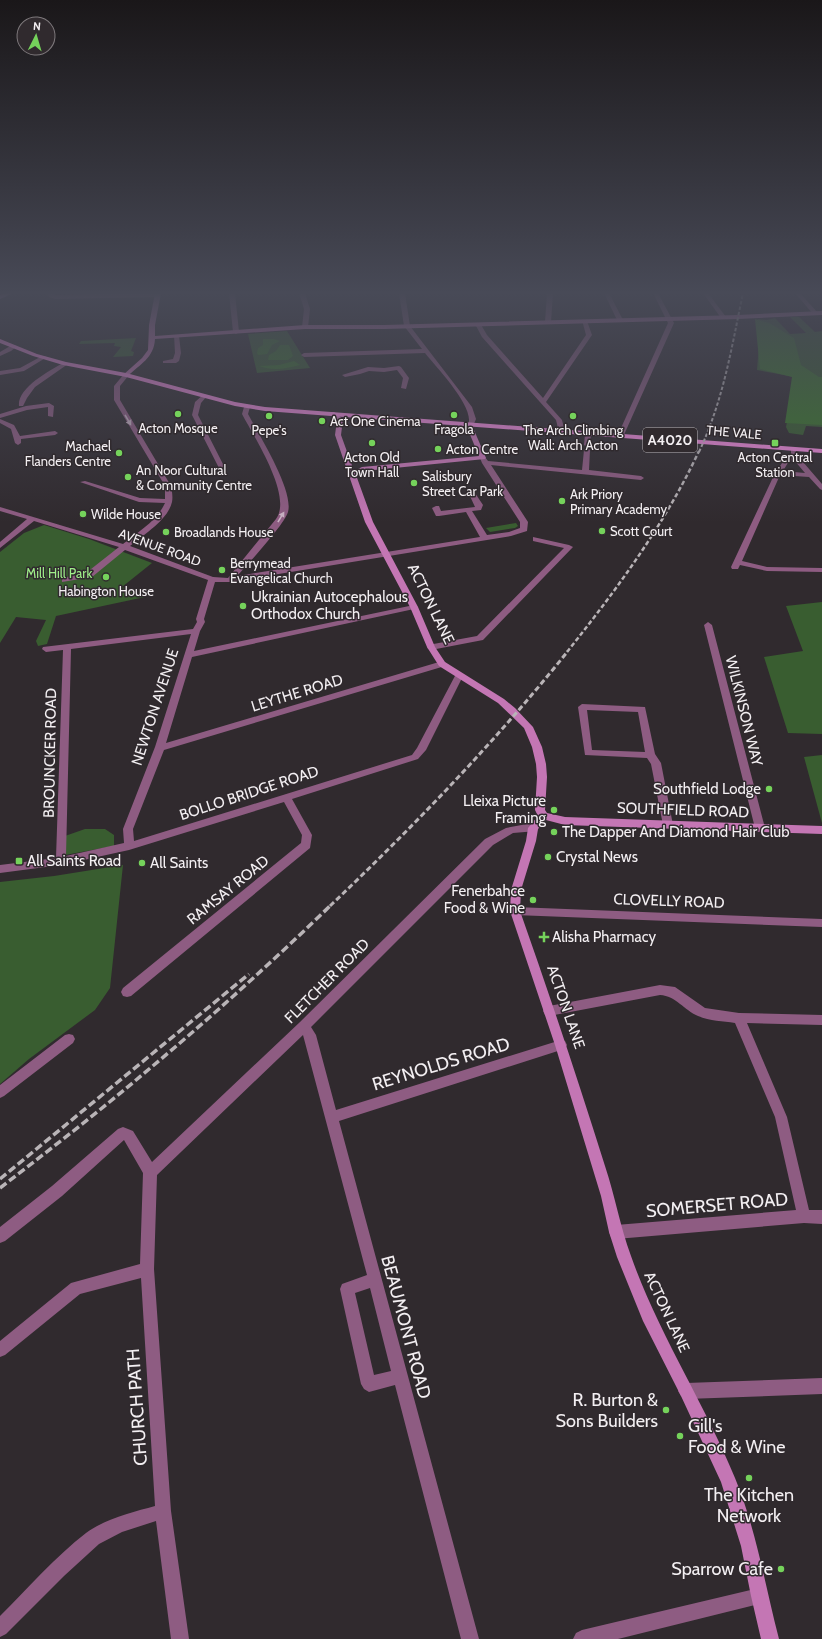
<svg xmlns="http://www.w3.org/2000/svg" width="822" height="1639" font-family="Cabin,sans-serif">
	<style>
		.green { fill: #395d30 }
		.forest { fill: #3b762b }
		.lines { fill: none; stroke-linecap: round; stroke-linejoin: round }
		.street { fill: #8e5c82; fill-rule: evenodd }
		.secondary { fill: #c476b4; fill-rule: evenodd }
		.primary { fill: #ef89da; fill-rule: evenodd }
		.rail-far3 { stroke: #b9b4b7; stroke-width: 2; stroke-dasharray: 3.5 2; stroke-linecap: butt }
		.rail-far2 { stroke: #b9b4b7; stroke-width: 2.5; stroke-dasharray: 4.5 2.5; stroke-linecap: butt }
		.rail-far1 { stroke: #b9b4b7; stroke-width: 3; stroke-dasharray: 5.5 3; stroke-linecap: butt }
		.rail { stroke: #b9b4b7; stroke-width: 3.5; stroke-dasharray: 8 3.5; stroke-linecap: butt }
		.oneway { fill: #cbb4c5 }
		.poi-dot { fill: #75d25b; stroke: #302a2e; stroke-width: 1.5 }
		.labels { text-anchor: middle; dominant-baseline: central; stroke-width: 3; stroke-linejoin: round; paint-order: stroke }
		.far-poi-label { font-size: 13px; fill: #f3eff2; stroke: #302a2e; text-anchor: start }
		.far-street-label { font-size: 13px; fill: #f3eff2; stroke: #302a2e }
		.far-park-label { font-size: 13px; fill: #9fef8a; stroke: #302a2e }
		.shield { fill: #302a2e; stroke: #b8b4b7; stroke-width: 1 }
		.shield-label { font-size: 14px; font-weight: bold; fill: #f3eff2 }
		.poi-label { font-size: 15px; fill: #f3eff2; stroke: #302a2e; text-anchor: start }
		.street-label { font-size: 15px; fill: #f3eff2; stroke: #302a2e }
		.near-street-label { font-size: 18px; fill: #f3eff2; stroke: #302a2e }
		.near-poi-label { font-size: 18px; fill: #f3eff2; stroke: #302a2e; text-anchor: end }
	</style>
	<rect width="100%" height="100%" fill="#302a2e"/>
	<path class="green" d="M790 317H799L815 332 822 331V427L806 426 803 435 789 433 786 427 795 377 757 370 760 331 758 319 767 320 775 318 790 334 806 333Z
		M287 331 310 368 257 373 248 334Z
		M136 338 131 351 134 352 133 356 113 357 121 347 114 346 115 343 79 344 81 341Z
		M516 523 518 526 515 528 490 532 486 528Z
		M44 525 89 539 152 563 122 587 145 597 56 616 47 644 38 646 36 641 46 620 16 617 0 643V552L24 533Z
		M822 602V734L788 733 764 657 803 651 786 606Z
		M822 755V823L804 757Z
		M85 829H105L114 835V846L65 855V836Z
		M123 865 110 988 95 1010 29 1059 0 1084V882L54 876Z"/>
	<path class="forest" d="M755 319 769 323 794 338 801 365 819 377H822V425L785 423 792 377 760 369Z
		M263 339H274L280 341 272 345 267 354 258 355 257 353 258 348 263 345Z
		M280 345H289L293 356 288 360H268L269 355 276 351Z
		M294 361 300 365C286 369 272 371 259 366L279 365Z"/>
	<g class="lines">
		<path class="street" d="M47 293H52L55 295 158 293 161 295 158 297 55 299 49 297Z
			M229 293H235L239 332 236 334 233 332Z
			M299 293H305L310 309 308 327 305 329 302 327 304 309Z
			M399 293H405L410 326 472 407 476 419 473 426 468 425C476 408 436 367 425 353L304 357 301 355 304 353 422 349 404 326Z
			M547 293H553L551 322 548 324 545 322Z
			M604 293H609L623 320 622 321 617 320Z
			M653 293H658L674 323 623 437 620 439 617 437 668 323Z
			M703 293H708L726 317 725 318H721Z
			M795 293H800L817 312V314H813Z
			M582 320 587 321 592 335 546 402 562 420 565 432 562 434 559 432 556 420 482 337 475 324 480 323 487 335 543 398 586 335Z
			M174 335 179 336 181 353 179 361 176 363H163V361L173 359 175 353Z
			M12 345 17 346 11 351 0 356V352Z
			M42 356 47 357 24 371 0 375V371L20 368Z
			M63 363 68 364 35 387 27 398 23 406H19C17 388 49 371 63 363Z
			M399 366 401 367 409 378 406 389 401 388 403 378 397 370 384 372 369 371 360 374 345 377 342 375 368 367 384 368Z
			M124 374 129 375 120 386V400L171 486C172 491 173 497 172 502 168 520 143 535 130 546L213 577 228 578 276 519C293 496 254 437 242 414L244 407 247 405 250 407 248 414C259 435 294 490 288 512 284 525 248 564 237 576L480 537 466 512 439 516H436L432 508 436 506H439L441 511 475 507 469 494 473 492 475 493 483 505 481 510 472 511 487 535 509 532 520 528V522L482 463 480 458 483 456 485 457 488 461 582 470 584 450 587 448 590 450 589 470 641 476 644 478 641 480 491 465 528 522 527 531 511 536 230 582H215L204 619 205 622 200 631 194 651 414 605 418 607 414 609 192 657 166 743 439 662H445L446 664 445 666 164 750 133 829 134 841 412 755 417 748 456 674 459 673 463 676 426 750 418 759 292 799 312 835 310 848 131 996 127 997 123 996 121 992 123 988 301 843 302 835 284 802 129 850 61 865 0 873V865L56 858 63 650 46 652 42 649 43 647 193 629 197 622 196 619 208 580 125 550 92 577 62 582V578L86 573 119 547 34 521 0 548V542L27 519 0 511V507L123 544C138 532 157 521 165 503L139 502 80 482 85 481 140 498 165 499V486L114 400V386ZM191 634 155 747 123 829 124 843 66 856 71 649Z
			M204 394 207 396 201 403 198 415 226 470 225 471 220 470 192 415 195 402Z
			M49 403 54 406 53 417 48 416V407L27 410 0 418V414L26 406Z
			M0 419 14 425 20 436 55 431 58 433 55 435 21 439V443L18 445 15 443 11 429 0 423Z
			M588 432 591 434 590 445 587 447 584 445 585 434Z
			M791 449H795L797 455 822 484V490L820 489 809 477 780 475 742 561 767 567 822 568V572L767 571 740 565 738 569H732L731 567 775 473 785 459 791 456ZM794 460 805 473 783 471 789 461Z
			M533 537 569 545 573 547 483 640 431 650 428 649 427 647 428 645 477 636 564 548 533 541Z
			M708 622 712 625 765 828 764 831H756L755 828 704 625Z
			M582 704 645 707 655 754 661 763 673 825 672 828H664L663 825 651 764 647 758 585 755 578 707ZM587 710 638 712 645 752 592 750Z
			M527 824 537 825 538 828 537 831 513 833 493 845 311 1027 316 1035 336 1110 561 1040 565 1041 567 1045 565 1049 561 1050 339 1121 479 1639H461L395 1385 369 1392 364 1389 361 1384 340 1289 342 1284 367 1275 303 1035 157 1175 154 1269 171 1511 189 1639H171L156 1521 122 1532 99 1544 64 1576 6 1634 0 1637V1616C27 1589 56 1556 86 1533 105 1519 133 1512 155 1506L141 1278 80 1294 5 1355 0 1357V1341L71 1283 140 1264 143 1173 124 1140 62 1196 5 1241 0 1243V1227L52 1186 118 1129 123 1127 133 1131 152 1162 300 1022 485 839 506 828ZM370 1288 391 1371 374 1375 355 1293Z
			M515 907 822 919V927L515 915 511 914 510 911 511 908Z
			M660 985 675 987 705 1008 739 1013 822 1015V1025L747 1023 787 1117 809 1210H822V1224L804 1223 616 1239 611 1237 609 1232 611 1227 616 1225 796 1210 775 1117 735 1023C723 1021 710 1021 698 1016 684 1010 676 996 660 995L549 1016 545 1015 543 1011 545 1007 549 1006Z
			M69 1034 73 1035 75 1039 73 1043 4 1096 0 1098V1085L65 1035Z
			M822 1378V1394L686 1399 681 1396 678 1391 681 1386 686 1383Z
			M759 1588 765 1590 767 1596 765 1602 759 1604 618 1639H573L576 1633 582 1630Z"/>
		<path class="secondary" d="M155 293H161L155 325V336L305 325H384L738 315 822 311V315L738 319 384 329H305L155 339C154 358 140 364 128 376H124L123 375 142 358 148 350 149 325Z
			M330 412H334L343 419 341 435 354 471 362 467 479 456 468 430 469 424 474 425V430L486 458 485 459 364 471 356 475 373 522 418 607 435 647 445 662 504 699 515 708 533 727 542 747 546 764 547 777 545 810 547 813 565 817 822 826V834L565 825 546 820 538 829 536 841 521 890 520 911C550 996 578 1080 605 1166 615 1196 620 1226 631 1256 658 1333 704 1402 735 1478 756 1529 765 1585 779 1639H761L751 1596 741 1546 721 1482 681 1396 643 1321 617 1257 609 1232 601 1196 555 1045 510 911 511 890 526 841 528 828 538 816 535 810 537 777 536 764 532 747 524 728 498 703 439 666 427 647 410 607 365 522 335 435 337 420 330 414Z"/>
		<path class="primary" d="M6 293H14L0 299V295Z
			M0 339 37 354 66 362 126 373 235 402 265 407 822 449V453L265 411 235 406 126 377 63 365 33 356 0 343Z"/>
		<path class="rail-far3" d="M699 452C724 398 731 350 743 293"/>
		<path class="rail-far2" d="M567 652C617 589 665 524 699 451"/>
		<path class="rail-far1" d="M330 906C414 826 495 742 568 651"/>
		<path class="rail" d="M0 1179 249 974
			M0 1188C48 1151 96 1114 142 1075 207 1021 270 964 331 905"/>
	</g>
	<defs><path id="oneway-solid" d="M-6-.8H1V-3.2L6.5 0L1 3.2V.8H-6Z"/></defs>
	<g class="oneway">
		<use href="#oneway-solid" transform="translate(128 420) rotate(60)"/>
		<use href="#oneway-solid" transform="translate(281 517) rotate(-59)"/>
	</g>
	<linearGradient id="sky" x2="0" y2="1"><stop stop-color="#1a1719"/><stop offset="0.56" stop-color="#484a57"/><stop offset="1" stop-color="#484a57" stop-opacity="0"/></linearGradient>
	<rect width="822" height="523" fill="url(#sky)"/>
	<g class="poi-dot">
		<circle cx="178" cy="414" r="4"/>
		<circle cx="454" cy="415" r="4"/>
		<circle cx="269" cy="416" r="4"/>
		<circle cx="573" cy="416" r="4"/>
		<circle cx="322" cy="421" r="4"/>
		<circle cx="372" cy="443" r="4"/>
		<rect x="771" y="439" width="8" height="8" rx="2"/>
		<circle cx="438" cy="449" r="4"/>
		<circle cx="119" cy="453" r="4"/>
		<circle cx="128" cy="477" r="4"/>
		<circle cx="414" cy="483" r="4"/>
		<circle cx="562" cy="501" r="4"/>
		<circle cx="83" cy="514" r="4"/>
		<circle cx="602" cy="531" r="4"/>
		<circle cx="166" cy="532" r="4"/>
		<circle cx="222" cy="570" r="4"/>
		<circle cx="106" cy="577" r="4"/>
		<circle cx="243" cy="606" r="4"/>
		<circle cx="769" cy="789" r="4"/>
		<circle cx="554" cy="810" r="4"/>
		<circle cx="554" cy="832" r="4"/>
		<circle cx="548" cy="857" r="4"/>
		<rect x="15" y="857" width="8" height="8" rx="2"/>
		<circle cx="142" cy="863" r="4"/>
		<circle cx="533" cy="900" r="4"/>
		<path d="M542 931h4v4h4v4h-4v4h-4v-4h-4v-4h4z"/>
		<circle cx="666" cy="1410" r="4"/>
		<circle cx="680" cy="1436" r="4"/>
		<circle cx="749" cy="1478" r="4"/>
		<circle cx="781" cy="1569" r="4"/>
	</g>
	<g class="labels">
		<g class="far-poi-label">
			<text x="330" y="421">Act One Cinema</text>
			<text x="178" y="428" text-anchor="middle">Acton Mosque</text>
			<text x="454" y="429" text-anchor="middle">Fragola</text>
			<text x="269" y="430" text-anchor="middle">Pepe's</text>
			<text x="573" y="430" text-anchor="middle">The Arch Climbing<tspan x="573" dy="15">Wall: Arch Acton</tspan></text>
			<text x="111" y="446" text-anchor="end">Machael<tspan x="111" dy="15">Flanders Centre</tspan></text>
			<text x="446" y="449">Acton Centre</text>
			<text x="372" y="457" text-anchor="middle">Acton Old<tspan x="372" dy="15">Town Hall</tspan></text>
			<text x="775" y="457" text-anchor="middle">Acton Central<tspan x="775" dy="15">Station</tspan></text>
			<text x="136" y="470">An Noor Cultural<tspan x="136" dy="15">&amp; Community Centre</tspan></text>
			<text x="422" y="476">Salisbury<tspan x="422" dy="15">Street Car Park</tspan></text>
			<text x="570" y="494">Ark Priory<tspan x="570" dy="15">Primary Academy</tspan></text>
			<text x="91" y="514">Wilde House</text>
			<text x="610" y="531">Scott Court</text>
			<text x="174" y="532">Broadlands House</text>
			<text x="230" y="563">Berrymead<tspan x="230" dy="15">Evangelical Church</tspan></text>
			<text x="106" y="591" text-anchor="middle">Habington House</text>
		</g>
		<g class="far-street-label">
			<text transform="translate(734 432) rotate(5)">THE VALE</text>
			<text transform="translate(160 547) rotate(20)">AVENUE ROAD</text>
		</g>
		<g class="far-park-label">
			<text x="59" y="573">Mill Hill Park</text>
		</g>
		<rect class="shield" x="643" y="428" width="54" height="24" rx="3"/>
		<g class="shield-label">
			<text x="670" y="440">A4020</text>
		</g>
		<g class="poi-label">
			<text x="251" y="597">Ukrainian Autocephalous<tspan x="251" dy="17">Orthodox Church</tspan></text>
			<text x="761" y="789" text-anchor="end">Southfield Lodge</text>
			<text x="546" y="801" text-anchor="end">Lleixa Picture<tspan x="546" dy="17">Framing</tspan></text>
			<text x="562" y="832">The Dapper And Diamond Hair Club</text>
			<text x="556" y="857">Crystal News</text>
			<text x="27" y="861">All Saints Road</text>
			<text x="150" y="863">All Saints</text>
			<text x="525" y="891" text-anchor="end">Fenerbahce<tspan x="525" dy="17">Food &amp; Wine</tspan></text>
			<text x="552" y="937">Alisha Pharmacy</text>
		</g>
		<g class="street-label">
			<text transform="translate(431 604) rotate(64)">ACTON LANE</text>
			<text transform="translate(297 693) rotate(-17)">LEYTHE ROAD</text>
			<text transform="translate(155 707) rotate(-72)">NEWTON AVENUE</text>
			<text transform="translate(744 711) rotate(76)">WILKINSON WAY</text>
			<text transform="translate(50 753) rotate(-89)">BROUNCKER ROAD</text>
			<text transform="translate(249 793) rotate(-18)">BOLLO BRIDGE ROAD</text>
			<text transform="translate(683 810) rotate(2)">SOUTHFIELD ROAD</text>
			<text transform="translate(228 890) rotate(-39)">RAMSAY ROAD</text>
			<text transform="translate(669 901) rotate(2)">CLOVELLY ROAD</text>
			<text transform="translate(327 981) rotate(-45)">FLETCHER ROAD</text>
			<text transform="translate(566 1007) rotate(71)">ACTON LANE</text>
			<text transform="translate(667 1312) rotate(65)">ACTON LANE</text>
		</g>
		<g class="near-street-label">
			<text transform="translate(441 1064) rotate(-17)">REYNOLDS ROAD</text>
			<text transform="translate(717 1205) rotate(-5)">SOMERSET ROAD</text>
			<text transform="translate(406 1327) rotate(75)">BEAUMONT ROAD</text>
			<text transform="translate(137 1407) rotate(-94)">CHURCH PATH</text>
		</g>
		<g class="near-poi-label">
			<text x="658" y="1400">R. Burton &amp;<tspan x="658" dy="21">Sons Builders</tspan></text>
			<text x="688" y="1426" text-anchor="start">Gill's<tspan x="688" dy="21">Food &amp; Wine</tspan></text>
			<text x="749" y="1495" text-anchor="middle">The Kitchen<tspan x="749" dy="21">Network</tspan></text>
			<text x="773" y="1569">Sparrow Cafe</text>
		</g>
	</g>
	<g transform="translate(36 36) rotate(5)"><circle r="19" fill="#302a2e" stroke="#7e797c"/>
	<path d="M0-3L7 15L0 10L-7 15Z" fill="#75d25b"/>
	<text y="-6" font-size="11" font-weight="bold" text-anchor="middle" fill="#f3eff2">N</text>
	</g>
</svg>
